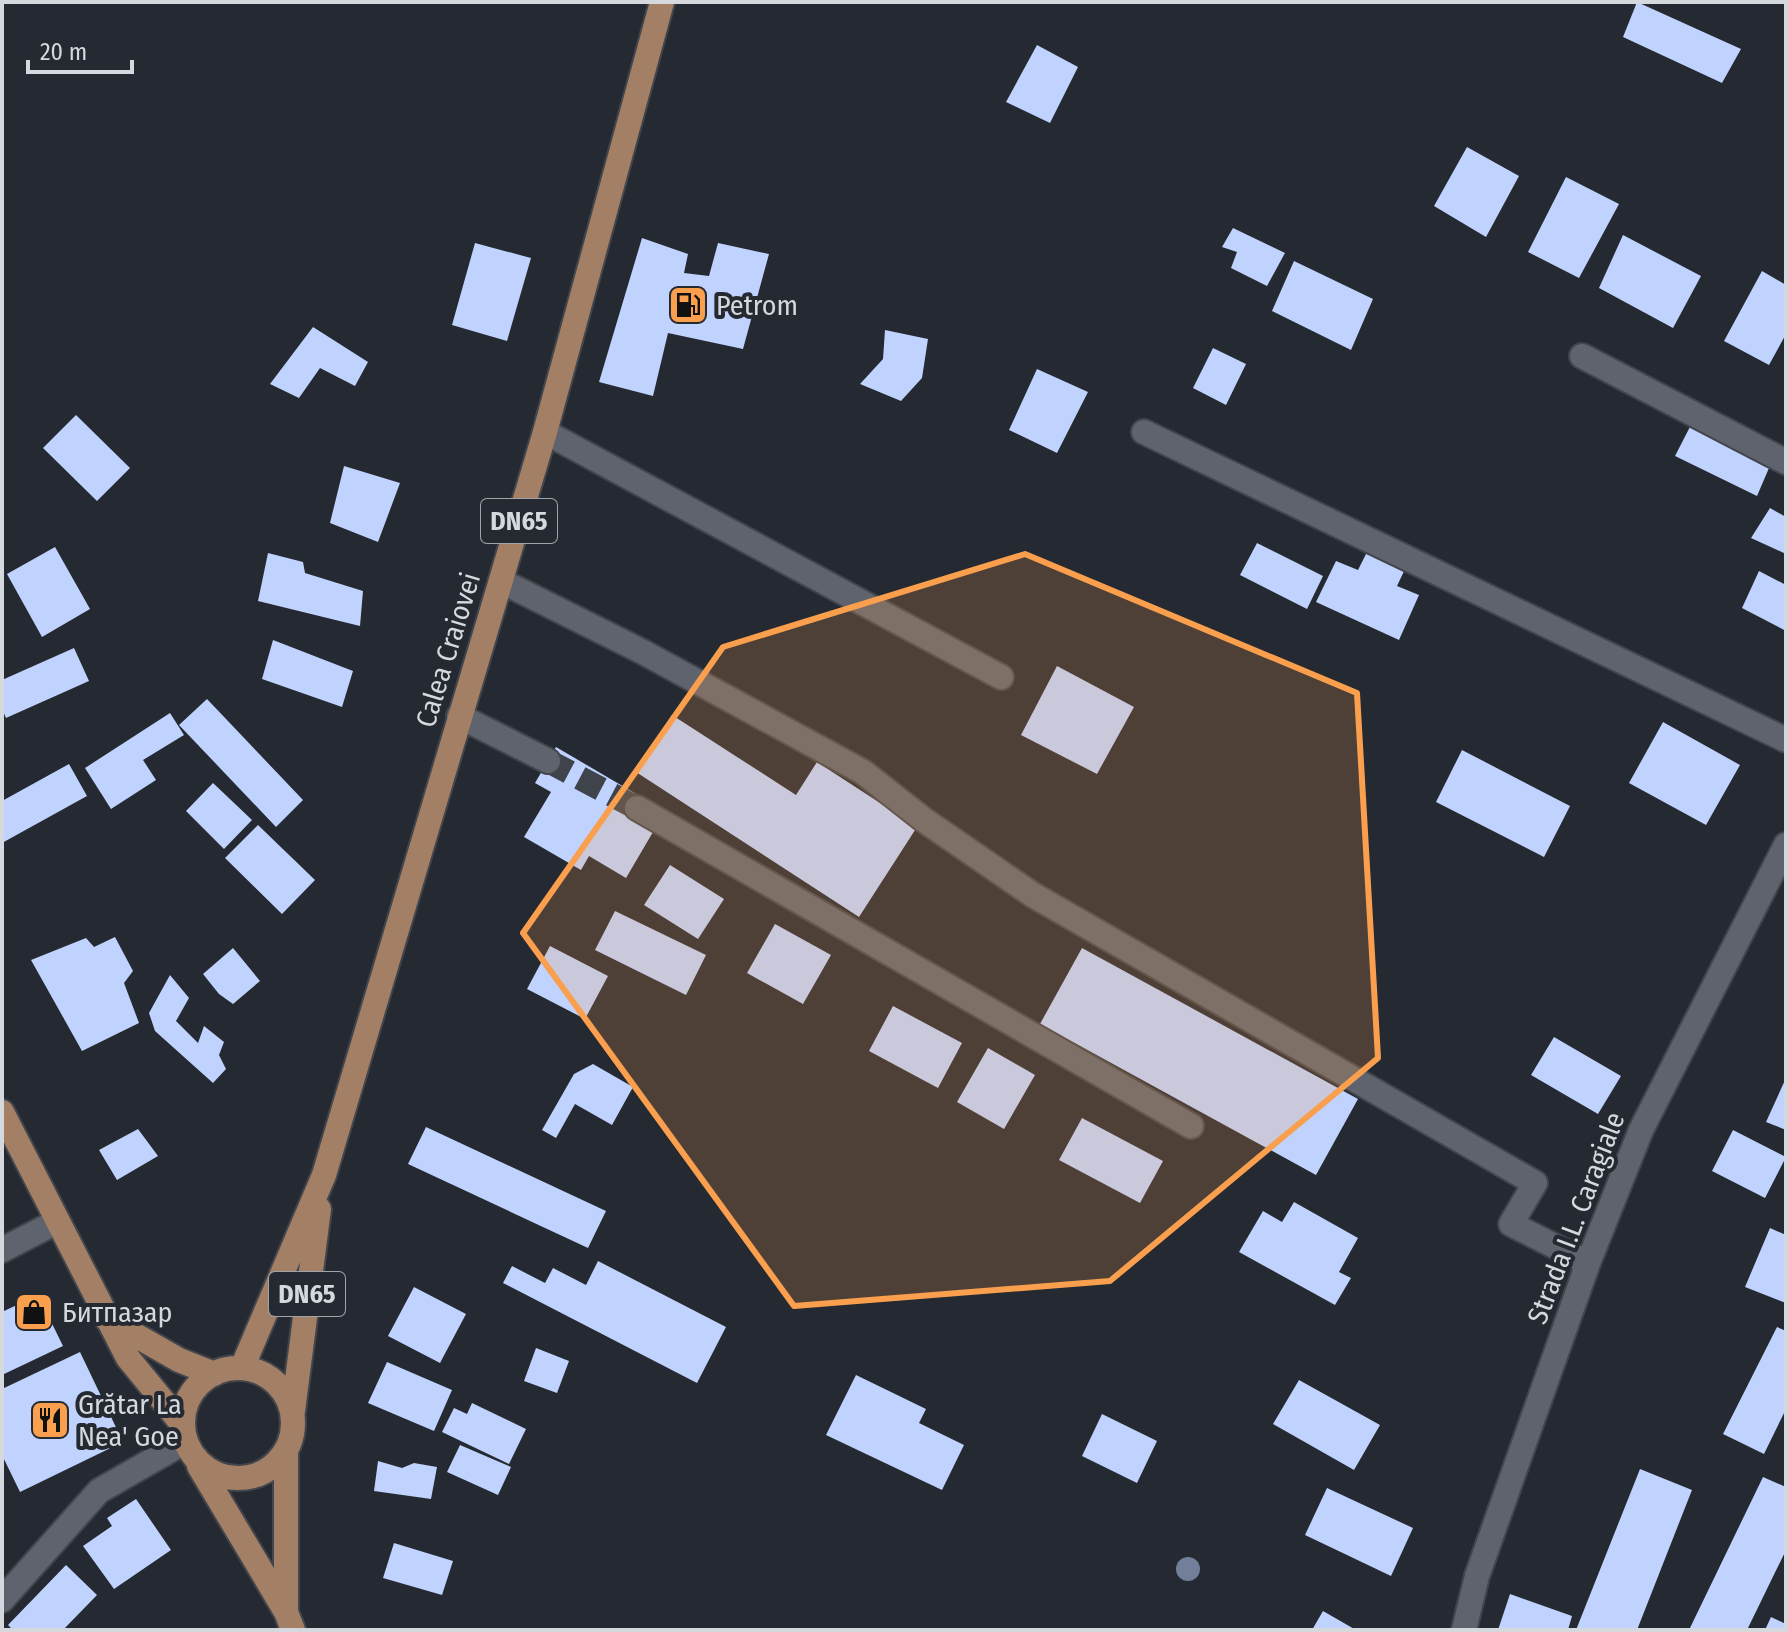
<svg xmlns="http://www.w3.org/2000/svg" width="1788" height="1632" font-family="'Fira Sans Condensed',sans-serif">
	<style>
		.building { fill: #bfd3fe }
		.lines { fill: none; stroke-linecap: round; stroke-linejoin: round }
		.minor-tunnel { stroke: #3f434b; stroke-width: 24; stroke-dasharray: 24 12; stroke-linecap: butt }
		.minor-casing { stroke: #42454b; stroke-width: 28 }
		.major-casing { stroke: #42454b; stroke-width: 28 }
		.minor { stroke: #5f636d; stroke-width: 24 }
		.major { stroke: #a37f65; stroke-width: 24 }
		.tree { fill: #727f9b }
		.marked { fill: #fa9f4e; fill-opacity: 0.2; stroke: #fa9f4e; stroke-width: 6; stroke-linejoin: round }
		.labels { text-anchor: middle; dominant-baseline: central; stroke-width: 8; stroke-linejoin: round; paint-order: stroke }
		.shield { fill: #252931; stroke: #a0a4a9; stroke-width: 2 }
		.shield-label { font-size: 26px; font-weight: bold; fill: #d5d8dd }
		.poi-label { font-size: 28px; fill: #d5d8dd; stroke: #252931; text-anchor: start }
		.street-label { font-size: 28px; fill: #d5d8dd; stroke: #252931 }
	</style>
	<rect width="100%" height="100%" fill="#252931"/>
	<path class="building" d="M1637 2 1741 49 1722 83 1623 37Z
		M1037 45 1078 67 1050 123 1006 102Z
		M1467 147 1519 176 1486 237 1434 206Z
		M1566 177 1619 204 1579 278 1528 252Z
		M1233 228 1285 253 1267 286 1231 268 1237 252 1222 247Z
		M1623 235 1701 276 1673 328 1599 288Z
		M642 238 688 254 684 273 709 276 718 243 769 254 743 349 668 333 653 396 599 382Z
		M475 243 531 258 507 341 452 325Z
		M1294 261 1373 299 1351 350 1272 311Z
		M1762 271 1786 285V334L1769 365 1724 341Z
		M313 327 368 362 355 386 320 368 299 398 270 384Z
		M885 330 928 339 922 378 901 401 860 384 883 359Z
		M1213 348 1246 364 1226 405 1193 388Z
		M1037 369 1088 392 1057 453 1009 430Z
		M76 415 130 468 97 501 43 448Z
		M1694 419 1772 461 1757 496 1675 456Z
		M344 466 400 483 378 542 330 523Z
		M1770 508 1786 517V554L1751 538Z
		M1257 543 1323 576 1307 609 1240 575Z
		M55 547 90 609 42 637 7 574Z
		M1369 548 1407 565 1397 586 1419 595 1399 640 1316 602 1336 561 1358 570Z
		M268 553 303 562 305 573 363 591 360 626 258 601Z
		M1759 571 1786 585V631L1742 608Z
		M273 640 353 671 342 707 262 679Z
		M74 648 89 681 6 718 2 709V680Z
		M1057 666 1134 707 1097 774 1021 735Z
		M207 699 303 800 276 827 179 725Z
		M170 713 184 735 143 760 156 780 111 809 85 768Z
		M672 715 796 795 817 762 917 827 859 917 636 772Z
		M1663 722 1740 765 1706 825 1629 783Z
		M556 747 643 798 630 819 653 832 626 878 589 856 581 870 524 837 551 792 535 783Z
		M1462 750 1570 806 1544 857 1436 802Z
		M69 764 87 796 2 843V801Z
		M213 783 252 820 224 849 186 811Z
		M258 825 315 880 282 914 225 858Z
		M670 865 724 899 698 939 644 905Z
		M615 911 706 955 686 995 595 950Z
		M775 924 831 955 803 1004 747 973Z
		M115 937 133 971 124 983 139 1023 82 1051 31 960 86 938 94 947Z
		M550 946 608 976 585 1019 527 989Z
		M233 948 260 981 233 1004 219 994 203 974Z
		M1082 948 1358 1099 1316 1175 1040 1024Z
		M170 975 189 998 176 1021 198 1043 204 1026 224 1042 219 1055 226 1069 213 1083 155 1031 149 1013Z
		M893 1006 962 1043 938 1088 869 1051Z
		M1554 1037 1621 1076 1598 1114 1531 1075Z
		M988 1048 1035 1075 1004 1129 957 1102Z
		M593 1064 633 1087 612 1125 575 1104 556 1138 542 1130 574 1074Z
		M1786 1078V1130L1766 1122Z
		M1082 1118 1163 1161 1140 1203 1059 1160Z
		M426 1127 606 1211 588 1248 408 1164Z
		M138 1129 158 1156 117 1180 99 1150Z
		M1733 1130 1786 1157 1765 1198 1712 1171Z
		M1294 1202 1358 1238 1339 1272 1351 1278 1335 1305 1239 1252 1263 1211 1282 1222Z
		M1770 1228 1786 1235V1303L1745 1287Z
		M598 1261 726 1327 697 1383 503 1283 512 1266 545 1283 553 1268 586 1285Z
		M414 1287 466 1314 440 1363 388 1336Z
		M38 1295 63 1346 2 1375V1312Z
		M1777 1327 1786 1331V1409L1764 1454 1723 1434Z
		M536 1348 569 1361 557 1393 524 1381Z
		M80 1352 123 1442 20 1492 2 1455V1389Z
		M387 1362 452 1390 434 1431 368 1403Z
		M856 1375 926 1409 919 1423 964 1445 942 1490 826 1435Z
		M1299 1380 1380 1425 1354 1470 1273 1424Z
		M472 1403 526 1429 509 1464 442 1432 454 1408 467 1414Z
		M1102 1414 1157 1441 1137 1483 1082 1456Z
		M460 1445 511 1467 498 1495 447 1472Z
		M378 1461 402 1468 414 1463 437 1467 431 1499 374 1491Z
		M1640 1469 1692 1490 1637 1630H1576Z
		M1763 1477 1786 1487V1550L1747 1630H1689Z
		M1327 1488 1413 1528 1391 1576 1305 1535Z
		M136 1499 171 1550 114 1589 83 1546 112 1526 107 1518Z
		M394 1543 453 1561 442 1595 383 1578Z
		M66 1565 97 1595 63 1630H13L8 1625Z
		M1510 1594 1572 1616 1568 1630H1498Z
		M1323 1611 1356 1630H1312Z
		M1771 1617 1786 1624V1630H1765Z"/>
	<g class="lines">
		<path class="minor-tunnel" d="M548 761 637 808"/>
		<defs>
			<path id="minor" d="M1582 356 1786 462
				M545 432 1001 677
				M1144 432 1786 740
				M501 581 643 652 863 772 924 820 1033 895 1535 1183 1511 1224 1588 1263
				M459 716 548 761
				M637 808 1191 1126
				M2 1250 56 1222
				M2 1600 99 1491 186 1441
				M1464 1630 1477 1576 1588 1263 1641 1130 1786 845"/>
			<path id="major" d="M2 1112 128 1358 182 1424
				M107 1319 179 1360 214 1374
				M242 1368 324 1175 545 432 662 2
				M183 1423a55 55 0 1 1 110 0a55 55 0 1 1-110 0Z
				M293 1411 319 1209
				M199 1466 286 1612 293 1630
				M286 1609V1450"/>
		</defs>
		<use href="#minor" class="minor-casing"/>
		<use href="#major" class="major-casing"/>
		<use href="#minor" class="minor"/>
		<use href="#major" class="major"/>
	</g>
	<circle class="tree" cx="1188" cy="1569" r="12"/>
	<path class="marked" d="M1025 554 1357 693 1378 1058 1110 1281 794 1306 523 933 723 647Z"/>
	<defs>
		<symbol id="fuel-square" viewBox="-11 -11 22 22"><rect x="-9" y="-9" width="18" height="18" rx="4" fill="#fa9f4e" stroke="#252931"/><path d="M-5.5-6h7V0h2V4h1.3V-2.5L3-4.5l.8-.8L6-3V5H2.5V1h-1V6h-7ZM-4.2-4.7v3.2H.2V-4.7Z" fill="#111"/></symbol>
		<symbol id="shop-square" viewBox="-11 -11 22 22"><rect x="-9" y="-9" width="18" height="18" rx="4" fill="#fa9f4e" stroke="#252931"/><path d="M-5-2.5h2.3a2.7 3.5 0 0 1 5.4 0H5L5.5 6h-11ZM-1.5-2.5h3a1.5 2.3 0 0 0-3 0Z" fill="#111"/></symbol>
		<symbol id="restaurant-square" viewBox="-11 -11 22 22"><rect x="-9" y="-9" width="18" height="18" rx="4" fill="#fa9f4e" stroke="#252931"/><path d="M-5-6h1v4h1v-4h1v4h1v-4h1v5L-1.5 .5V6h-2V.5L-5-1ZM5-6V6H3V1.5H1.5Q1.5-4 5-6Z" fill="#111"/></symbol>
	</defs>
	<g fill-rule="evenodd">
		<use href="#fuel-square" x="666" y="283" width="44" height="44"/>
		<use href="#shop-square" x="12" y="1290" width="44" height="44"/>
		<use href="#restaurant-square" x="28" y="1398" width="44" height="44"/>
	</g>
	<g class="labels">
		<g class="shield">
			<rect x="481" y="499" width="76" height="44" rx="6"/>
			<rect x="269" y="1272" width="76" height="44" rx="6"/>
		</g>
		<g class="shield-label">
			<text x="519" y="521">DN65</text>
			<text x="307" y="1294">DN65</text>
		</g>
		<g class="poi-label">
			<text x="716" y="305">Petrom</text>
			<text x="62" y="1312">Битпазар</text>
			<text x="78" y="1404">Grătar La<tspan x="78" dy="32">Nea' Goe</tspan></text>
		</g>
		<g class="street-label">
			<text transform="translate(448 650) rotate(-73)">Calea Craiovei</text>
			<text transform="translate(1576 1218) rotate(-69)">Strada I.L. Caragiale</text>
		</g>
	</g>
	<rect width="1788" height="1632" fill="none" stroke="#d5d8dd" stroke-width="8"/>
	<path d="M28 60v12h104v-12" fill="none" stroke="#d5d8dd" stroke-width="4"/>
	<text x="40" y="60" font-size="24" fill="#d5d8dd" stroke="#252931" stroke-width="6" paint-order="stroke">20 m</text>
</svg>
